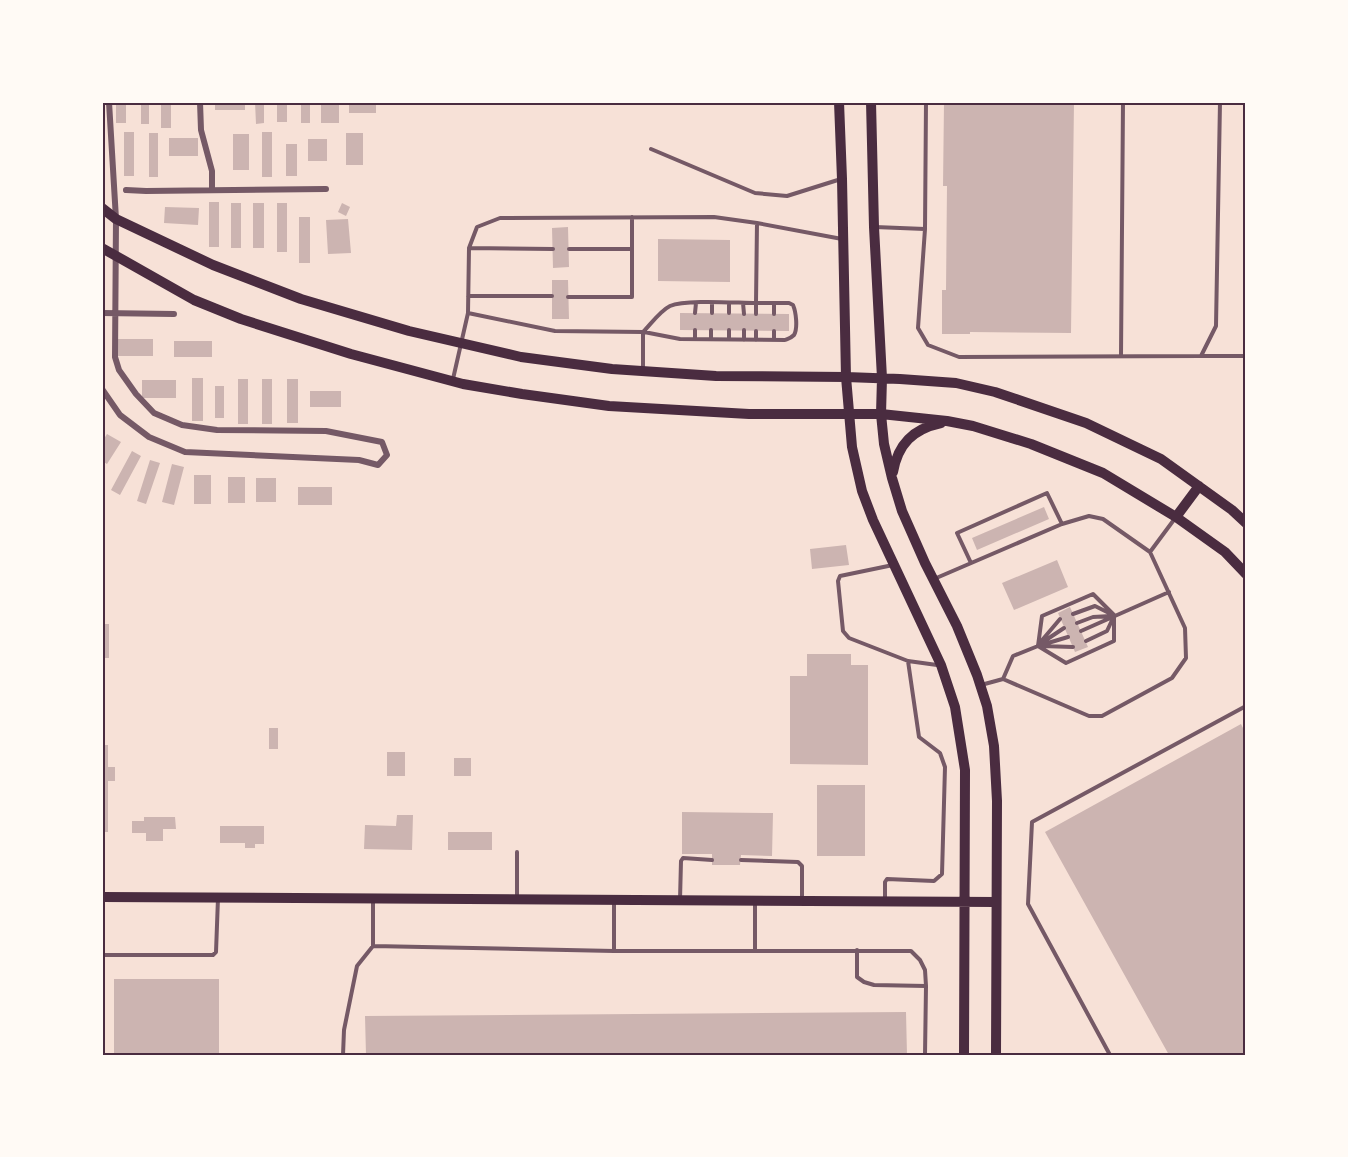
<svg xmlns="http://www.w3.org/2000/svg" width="1348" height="1157" font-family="'Work Sans',sans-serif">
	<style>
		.building { fill: #ccb4b1 }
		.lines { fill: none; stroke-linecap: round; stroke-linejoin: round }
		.service { stroke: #755966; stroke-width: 4 }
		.minor { stroke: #755966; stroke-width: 6 }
		.secondary { stroke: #4a2c40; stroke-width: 10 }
		.neatline { fill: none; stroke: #4a2c40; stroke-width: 2 }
	</style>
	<rect width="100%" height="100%" fill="#f7e1d7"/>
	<path class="building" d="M116 102H126V123H116Z
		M141 102H149V124H141Z
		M161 102H179V105H171V128H161Z
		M215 102H245V110H215Z
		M255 102H264V123L256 124Z
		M277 102H287V122H277Z
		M301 102H310V123H301Z
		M321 102H339V123H321Z
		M349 102H376V113H349Z
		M949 102H1074L1071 333 970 332V334H942V290H946L947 186H943L944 103Z
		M124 132H134V176H124Z
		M262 132H272V177H262Z
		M149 133H158V177H149Z
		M346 133H363V165H346Z
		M233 134H249V170H233Z
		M169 138H198V156H169Z
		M308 139H327V161H308Z
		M286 144H297V176H286Z
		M209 202H219V247H209Z
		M231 203H241V248H231Z
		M253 203H264V248H253Z
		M277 203H287V252H277Z
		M342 203 350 207 346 216 338 212Z
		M165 207 199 208 198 225 164 223Z
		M299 217H310V263H299Z
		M348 219 351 253 328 254 326 220Z
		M568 227 569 267 553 268 552 228Z
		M658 239 730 240V282L658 281Z
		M552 280H568L569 319H552Z
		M680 313 789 314V331L680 330Z
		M116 339H153V356H116Z
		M174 341H212V357H174Z
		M192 378H203V421H192Z
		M238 379H248V424H238Z
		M262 379H272V424H262Z
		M287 379H298V423H287Z
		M142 380H176V398H142Z
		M215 386H224V418H215Z
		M310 391H341V407H310Z
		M107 434 121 442 107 464 102 461V442Z
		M132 451 141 456 120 495 111 490Z
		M150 460 160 463 146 504 137 501Z
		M172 464 184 467 174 505 162 502Z
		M194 475H211V504H194Z
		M228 477H245V503H228Z
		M256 478H276V502H256Z
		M298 487H332V505H298Z
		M1044 507 1049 519 977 550 972 538Z
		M846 545 849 565 812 569 810 549Z
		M1057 560 1068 587 1014 610 1002 583Z
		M1070 607 1088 647 1075 652 1058 613Z
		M102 624H109V658H102Z
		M807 654H851V665H868V765L790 764V676H807Z
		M1241 724 1246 734V1055H1169L1045 832Z
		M269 728H278V749H269Z
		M102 745H108V767H115V781H108V832H102Z
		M387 752H405V776H387Z
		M454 758H471V776H454Z
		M817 785H865V856H817Z
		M682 812 773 813 772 856 741 855 740 865H712V854H682Z
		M397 815H413L412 850 364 849 365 825 396 826Z
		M144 817H175L176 829H163V841H146V833H132V821H144Z
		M220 826H264V844H255V848H245V843H220Z
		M448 832H492V850H448Z
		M114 979H219V1055H114Z
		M906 1012 907 1055H366L365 1016Z"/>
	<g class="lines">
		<path class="service" d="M651 149 755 193 787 196 841 179
			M875 227 925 229 918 328 928 345 959 357 1201 356 1216 326 1220 102
			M925 229 926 102
			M469 248 553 249
			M569 249H632
			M468 296H552
			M568 297H632V217
			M712 303V313
			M729 303V313
			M743 303 744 314
			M468 313 469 248 477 227 500 218 714 217 757 223
			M695 313 696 303
			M774 314V303
			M695 330V339
			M711 330V339
			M729 330V339
			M744 330V340
			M756 331V340
			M774 331V340
			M643 332C651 324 660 311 670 306 686 299 737 303 756 303L757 223 842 239
			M644 332 680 339 785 340C790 338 791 338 794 335 798 328 796 312 793 305L789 303H756V314
			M1121 356 1123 102
			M1201 356H1246
			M453 379 468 313 555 331 643 332V371
			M1150 552 1176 517
			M971 563 957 533 1047 493 1062 524
			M893 565 840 576 838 581 843 631 849 638 908 661 937 665
			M934 579 1062 524 1089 516 1103 519 1150 552 1185 628 1186 658 1172 678 1102 716H1089L1003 679 981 685
			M1093 594 1114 615V641L1066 663 1038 646 1042 616Z
			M1073 614 1095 606 1111 614
			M1077 623 1093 617 1111 616
			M1081 631 1169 592
			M1086 641 1107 631 1114 616
			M1043 642 1064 628
			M1038 645 1060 619
			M1042 646 1073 647
			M1003 679 1013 656 1038 646 1068 637
			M517 852V899
			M741 860 798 862 802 866V898
			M885 899V882L887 879 934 881 942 874 945 767 940 753 919 737 908 661
			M680 900 681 861 683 858 712 860
			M614 901V951
			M755 902V950
			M373 946 614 951H911L920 960 925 970 926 986 925 1055
			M857 950V977L864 982 874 985 926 986
			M102 955H213L216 952 218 898
			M343 1055 344 1030 357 966 373 946V899
			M1110 1055 1028 904 1032 822 1246 706"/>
		<path class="minor" d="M200 102 201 130 212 171V190
			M126 190 146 191 326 189
			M102 313 174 314
			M102 389 120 415 149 437 185 452 359 460 378 465 387 455 382 442 326 431 217 430 182 425 154 413 136 394 119 370 115 357 116 219 109 102"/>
		<path class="secondary" d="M839 102 842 179 846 377 852 447 862 491 873 520 941 665 955 707 965 770 964 1055
			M871 102 874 227 882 378 881 414 884 444 892 478 902 511 925 563 957 626 977 675 987 706 994 746 997 801 996 1055
			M102 208 116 219 213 265 301 299 409 331 521 357 612 369 716 376 846 377 900 379 956 383 995 392 1086 423 1161 459 1232 510 1246 523
			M102 248 194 300 241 319 351 354 463 384 522 394 609 406 749 414H881L947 421 973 426 1031 444 1103 473 1176 517 1225 552 1246 574
			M893 472C898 444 913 429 941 423
			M1176 517 1199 486
			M102 897 996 902"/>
	</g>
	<rect width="1348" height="1157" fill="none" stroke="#fffaf5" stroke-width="207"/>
	<rect x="104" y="104" width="1140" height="950" class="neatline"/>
</svg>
